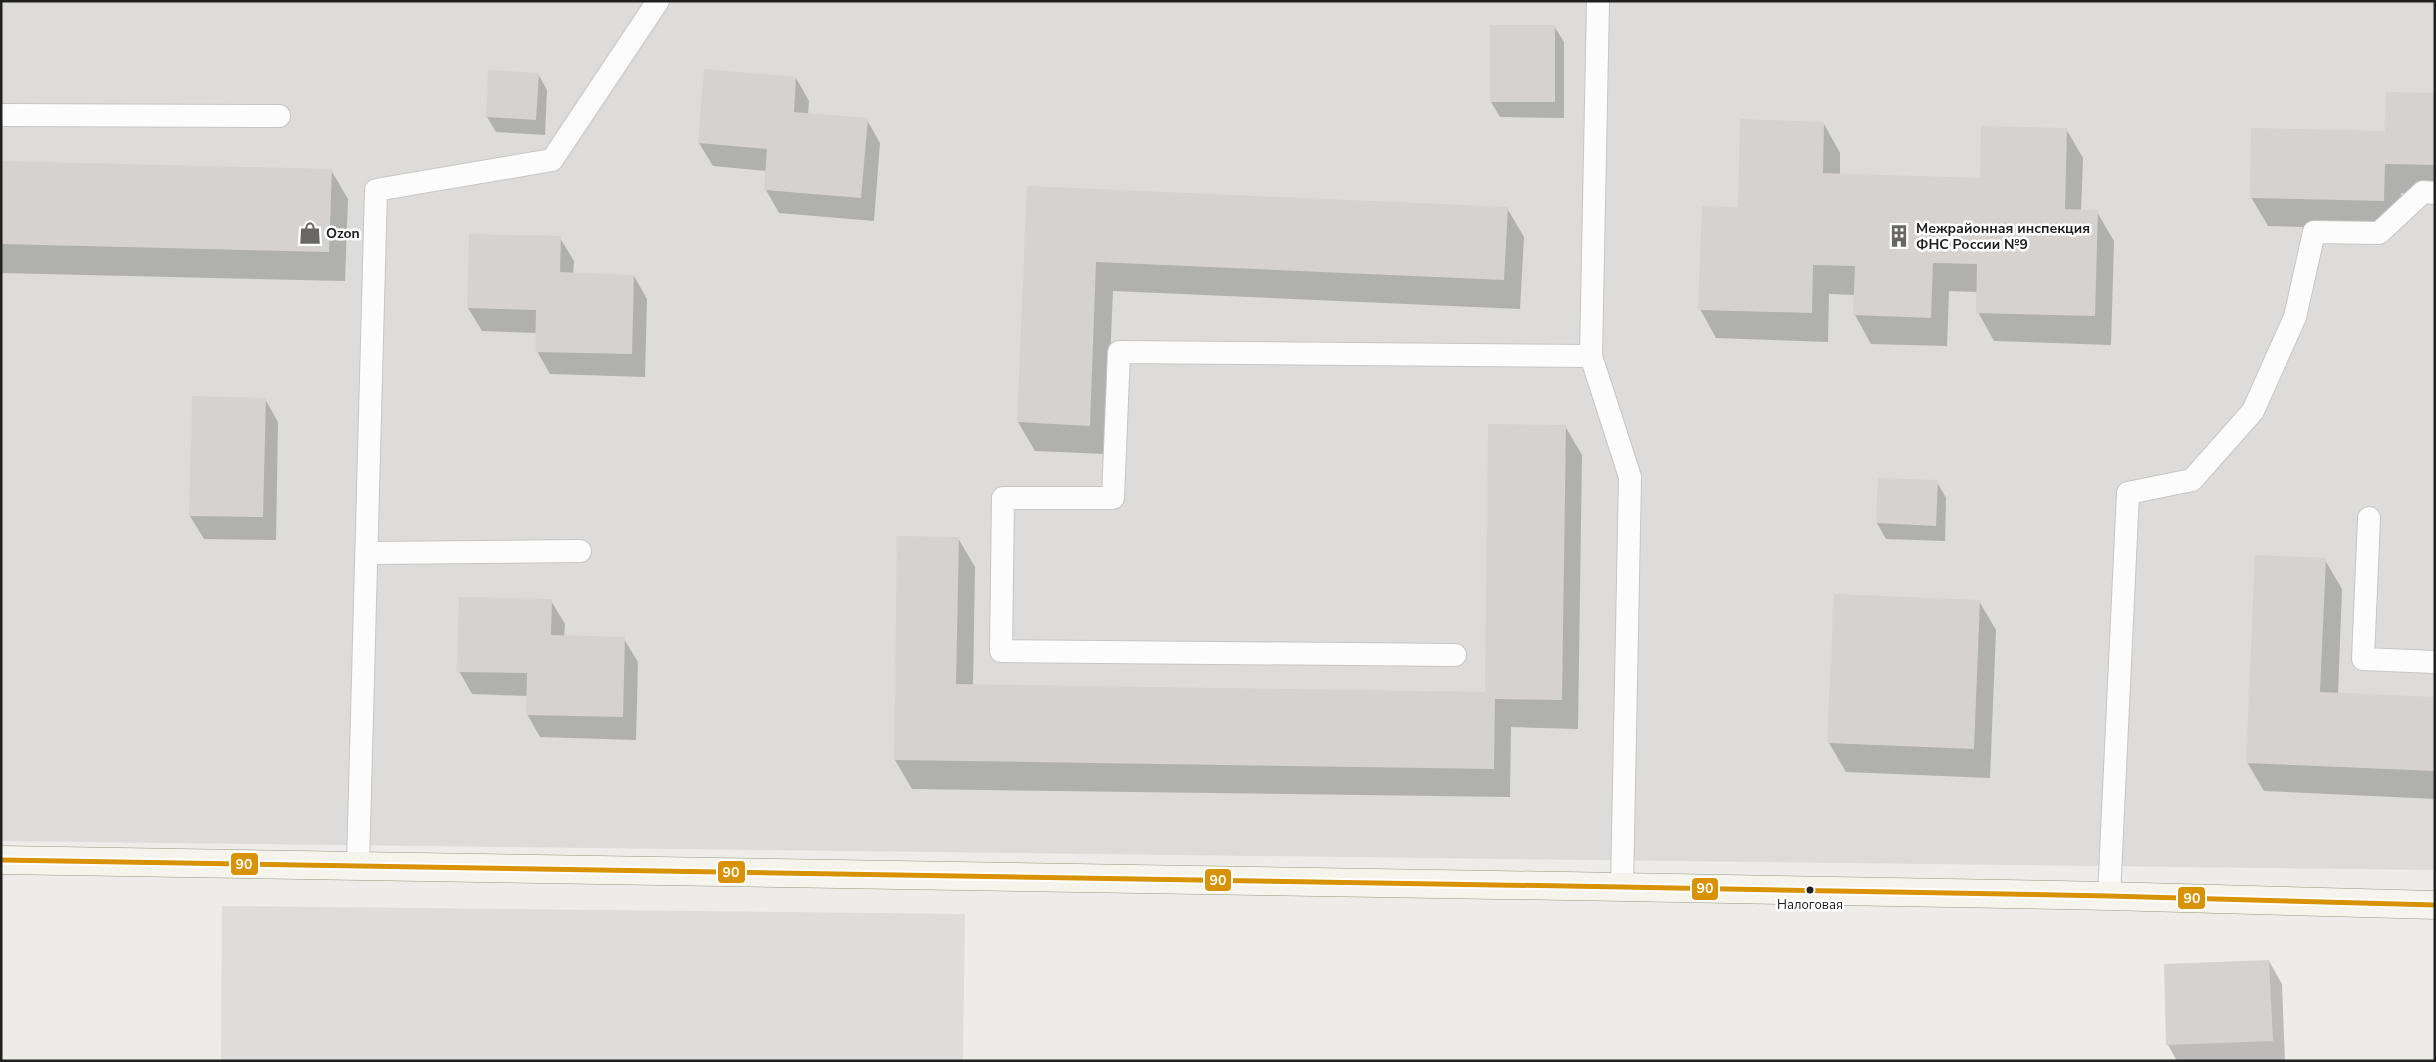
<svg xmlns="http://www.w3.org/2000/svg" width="2436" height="1062" font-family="'Nunito Sans',sans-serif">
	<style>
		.residential { fill: #dddcda }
		.parking { fill: #dedddc }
		.shadow { fill: #0003 }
		.building { fill: #d5d2d0 }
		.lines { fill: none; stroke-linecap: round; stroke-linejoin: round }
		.lane-casing { stroke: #c7c6c5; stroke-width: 24 }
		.secondary-casing { stroke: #979880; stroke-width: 29 }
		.lane { stroke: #fcfcfc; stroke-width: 22 }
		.secondary { stroke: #f4f4ec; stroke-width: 28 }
		.bus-1-casing { stroke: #fff; stroke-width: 9 }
		.bus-1 { stroke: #d79205; stroke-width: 5 }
		.bus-dot { fill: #202020; stroke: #fff; stroke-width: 2 }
		.labels { text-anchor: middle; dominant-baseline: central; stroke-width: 5; stroke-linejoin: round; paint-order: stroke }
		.bus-label { font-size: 13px; fill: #202020; stroke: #fff }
		.poi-label { font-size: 14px; font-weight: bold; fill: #202020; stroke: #fff; text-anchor: start }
		.line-badge { stroke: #fff; stroke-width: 2 }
		.badge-label { font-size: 14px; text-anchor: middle; font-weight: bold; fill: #fff }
	</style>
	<rect width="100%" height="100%" fill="#eeece9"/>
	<path class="residential" d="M1 1H2435V870L1 841Z"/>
	<path class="parking" d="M222 906 965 914 963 1061H221Z"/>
	<path class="shadow" d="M1554 26 1564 42V118L1500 117 1491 102Z
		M705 71 796 78 809 101 808 115 867 120 880 143 874 221 779 213 766 190 767 171 713 166 699 143Z
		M538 74 547 90 545 135 496 132 487 117Z
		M2435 94V193H2401L2400 230 2268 226 2251 197 2386 132Z
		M1824 124 1840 153V175L1981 179 2066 129 2083 158 2081 211 2097 212 2114 241 2111 345 1994 341 1978 312V292L1949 291 1947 346 1871 344 1855 315V295L1829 294 1828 342 1716 338 1700 309 1739 208Z
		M1 162 331 170 348 199 345 281 1 273Z
		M1028 187 1507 208 1524 237 1520 309 1113 291 1106 454 1035 451 1018 422Z
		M470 235 560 238 574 261 573 274 634 276 647 299 645 377 550 374 537 351V333L482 331 468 308Z
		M265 399 278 422 276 540 204 539 190 516Z
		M1565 426 1582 455 1578 729 1511 727 1510 797 912 789 895 760 958 538 975 567 973 686 1486 693Z
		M1937 482 1946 498 1945 541 1886 539 1877 523Z
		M2325 560 2342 589 2338 694 2435 699V799L2264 791 2247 762Z
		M551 601 565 624 564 637 624 639 638 662 636 740 540 737 527 714V696L472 694 459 671Z
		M1979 601 1996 630 1990 778 1846 772 1829 743Z
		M2269 961 2282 984 2285 1061H2177L2168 1045 2165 965Z"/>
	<path class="building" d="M1490 25H1555V102H1490Z
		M704 69 796 77 794 112 868 118 861 198 764 190 767 149 698 143Z
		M488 70 539 73 536 120 486 117Z
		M2386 92 2435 93V165L2385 164 2384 201 2250 198 2251 128 2385 131Z
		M1740 119 1824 122 1823 173 1980 178 1981 126 2067 128 2065 209 2098 210 2095 316 1976 313 1977 264 1933 263 1931 318 1853 315 1855 266 1813 265 1812 313 1698 310 1702 206 1738 207Z
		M1 161 332 169 329 252 1 244Z
		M1027 186 1508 207 1504 280 1096 262 1090 426 1017 422Z
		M469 234 561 236 560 272 634 275 632 354 535 352 536 310 467 308Z
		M192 396 266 398 263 517 189 516Z
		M1488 424 1566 425 1562 700 1495 699 1494 769 894 760 897 536 959 537 956 684 1485 692Z
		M1878 478 1938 480 1936 526 1876 523Z
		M2255 555 2326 558 2320 692 2435 697V771L2246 763Z
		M1834 594 1980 600 1974 749 1827 743Z
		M459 597 552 599 551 635 625 637 623 717 526 715 527 673 457 672Z
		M2269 960 2273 1041 2166 1045 2164 964Z"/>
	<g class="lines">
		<defs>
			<path id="lane" d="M1 115 279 116
				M1591 356 1598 1
				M2369 518 2363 659 2435 662
				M368 553 580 551
				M1455 655 1001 651 1003 498H1113L1119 352 1591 356 1630 477 1622 887
				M358 865 376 190 552 160 658 1
				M2109 896 2128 493 2192 480 2253 411 2295 317 2314 232 2379 233 2423 192 2435 193"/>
			<path id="secondary" d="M1 860 1622 887 2109 896 2435 905"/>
		</defs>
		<use href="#lane" class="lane-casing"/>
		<use href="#secondary" class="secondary-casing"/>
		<use href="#lane" class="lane"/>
		<use href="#secondary" class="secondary"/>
		<defs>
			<path id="bus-1" d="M1 860 1622 887 2109 896 2435 905"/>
		</defs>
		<use href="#bus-1" class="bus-1-casing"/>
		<use href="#bus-1" class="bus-1"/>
	</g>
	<defs>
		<symbol id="shop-bare" viewBox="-9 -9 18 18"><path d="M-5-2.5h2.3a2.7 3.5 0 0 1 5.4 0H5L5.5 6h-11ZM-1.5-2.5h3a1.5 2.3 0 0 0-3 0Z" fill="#686766" stroke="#fff" stroke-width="2.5" paint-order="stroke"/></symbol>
		<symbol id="building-bare" viewBox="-9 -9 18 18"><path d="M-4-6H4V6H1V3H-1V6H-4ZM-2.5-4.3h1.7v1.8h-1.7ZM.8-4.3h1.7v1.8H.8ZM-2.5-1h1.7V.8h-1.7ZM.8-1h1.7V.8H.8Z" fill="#686766" stroke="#fff" stroke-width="2.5" paint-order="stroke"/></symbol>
	</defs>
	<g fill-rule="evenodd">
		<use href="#shop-bare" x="294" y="217" width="32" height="32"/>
		<use href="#building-bare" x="1883" y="220" width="32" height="32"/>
	</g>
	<circle class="bus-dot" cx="1810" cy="890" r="4.5"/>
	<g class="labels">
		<g class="bus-label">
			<text x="1810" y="905">Налоговая</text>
		</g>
		<g class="poi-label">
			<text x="1916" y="228">Межрайонная инспекция<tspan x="1916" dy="16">ФНС России №9</tspan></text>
			<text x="326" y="233">Ozon</text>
		</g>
	</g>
	<g class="line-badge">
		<rect x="230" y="852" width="29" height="24" rx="5" fill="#d79205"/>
		<rect x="717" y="860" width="29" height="24" rx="5" fill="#d79205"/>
		<rect x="1204" y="868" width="28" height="24" rx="5" fill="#d79205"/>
		<rect x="1691" y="877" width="28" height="24" rx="5" fill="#d79205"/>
		<rect x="2177" y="886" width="29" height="24" rx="5" fill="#d79205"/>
	</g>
	<g class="badge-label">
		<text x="244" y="869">90</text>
		<text x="731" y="877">90</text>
		<text x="1218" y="885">90</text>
		<text x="1705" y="893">90</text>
		<text x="2192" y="903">90</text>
	</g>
	<rect width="2436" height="1062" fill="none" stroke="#202020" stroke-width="5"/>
</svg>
